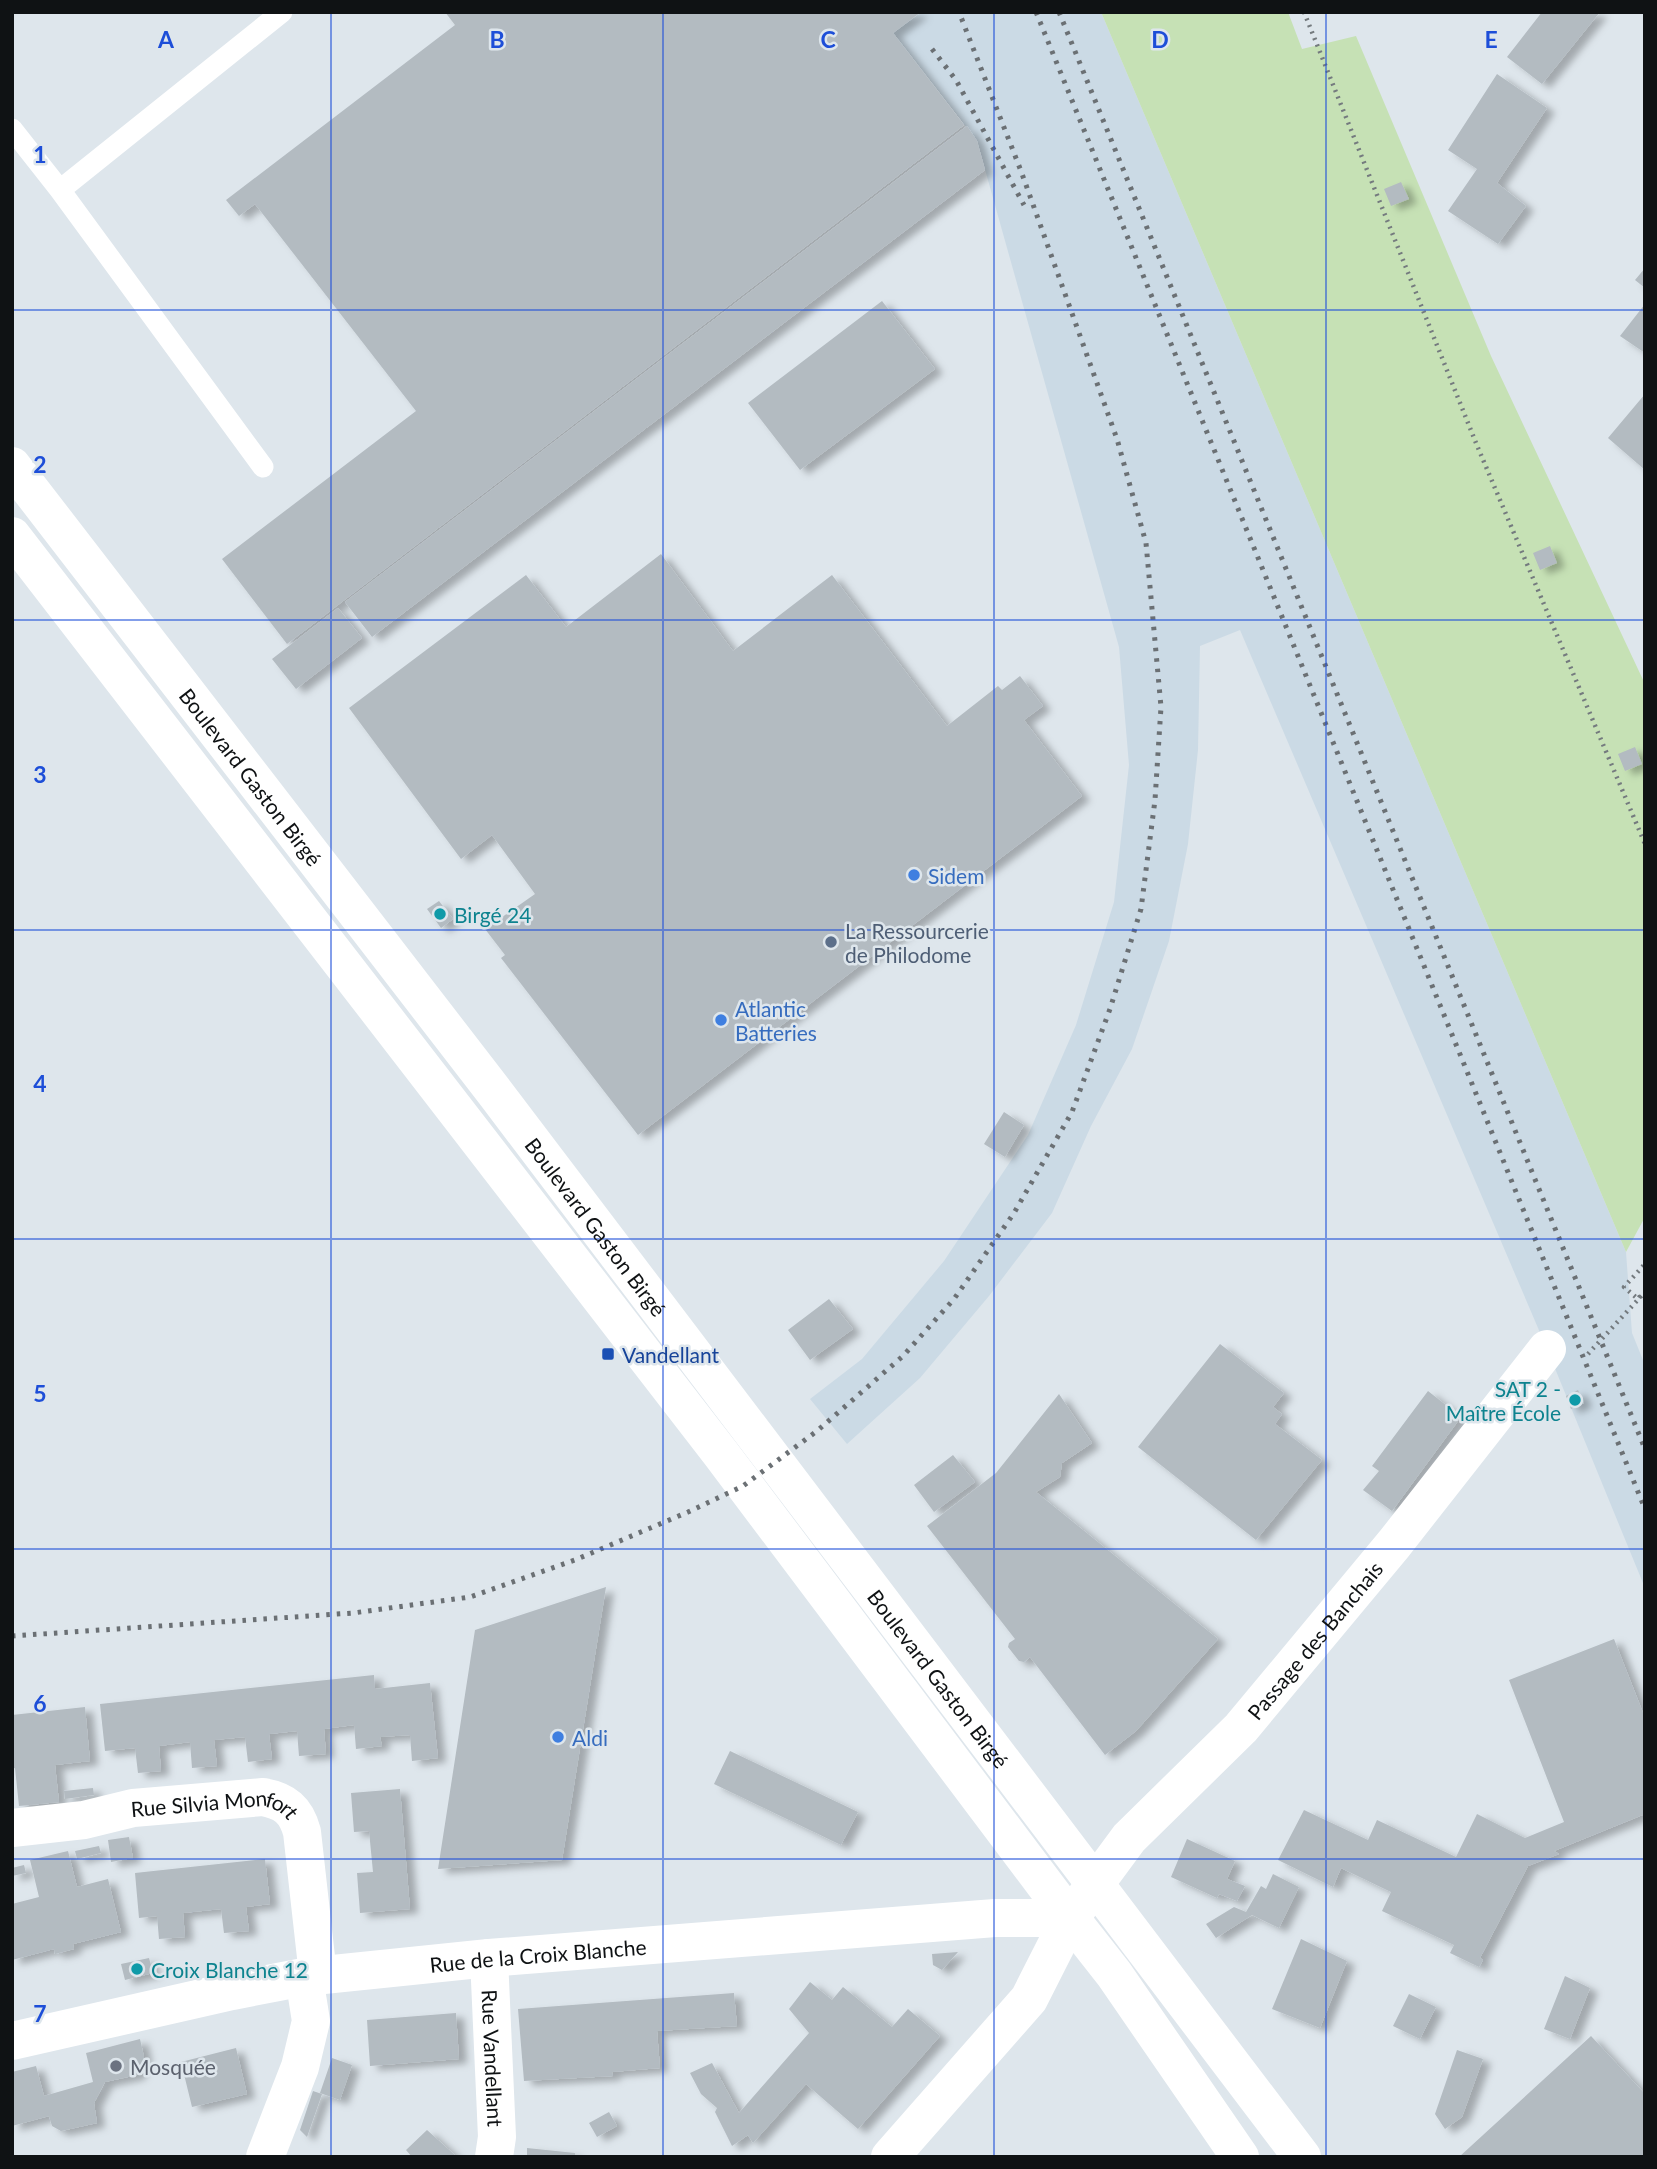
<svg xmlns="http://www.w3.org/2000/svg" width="1657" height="2169" font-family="Lato,sans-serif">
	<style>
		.built { fill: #cbdae5 }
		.green { fill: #c6e1b5 }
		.building { fill: #b3bbc1; filter: url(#shadow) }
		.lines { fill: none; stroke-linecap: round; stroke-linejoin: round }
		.path { stroke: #747a7e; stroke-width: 4.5; stroke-dasharray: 2 5; stroke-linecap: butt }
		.service { stroke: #fff; stroke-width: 21 }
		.minor { stroke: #fff; stroke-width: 38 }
		.tertiary { stroke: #fff; stroke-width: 38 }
		.secondary { stroke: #fff; stroke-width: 38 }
		.rail { stroke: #6b7074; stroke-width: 5; stroke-dasharray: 3.5 7; stroke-linecap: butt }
		.grid { fill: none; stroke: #1d4ed8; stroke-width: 2; stroke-opacity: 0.55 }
		.shop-dot { fill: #3f7fe0; stroke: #dee6ec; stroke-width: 2.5 }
		.culture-dot { fill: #0f9aa8; stroke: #dee6ec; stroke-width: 2.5 }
		.service-dot { fill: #5c6f8a; stroke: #dee6ec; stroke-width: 2.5 }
		.transit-dot { fill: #1a4fb4; stroke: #dee6ec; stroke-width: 2.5 }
		.worship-dot { fill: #6b7280; stroke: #dee6ec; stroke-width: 2.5 }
		.labels { text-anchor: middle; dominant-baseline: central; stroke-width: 5; stroke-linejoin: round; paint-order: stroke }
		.street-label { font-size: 21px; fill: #0f1214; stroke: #dee6ec }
		.shop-label { font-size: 21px; fill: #366cbe; stroke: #dee6ec; text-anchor: start }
		.culture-label { font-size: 21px; fill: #0d838f; stroke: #dee6ec; text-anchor: start }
		.service-label { font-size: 21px; fill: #4e5e75; stroke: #dee6ec; text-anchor: start }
		.transit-label { font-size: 21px; fill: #164399; stroke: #dee6ec; text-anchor: start }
		.worship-label { font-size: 21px; fill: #5b616d; stroke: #dee6ec; text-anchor: start }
		.grid-label { font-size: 23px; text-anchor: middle; font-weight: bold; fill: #1d4ed8; stroke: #dee6ec; stroke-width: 5; stroke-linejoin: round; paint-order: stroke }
	</style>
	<defs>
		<filter id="shadow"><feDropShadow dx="8" dy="4.5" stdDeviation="3.5" flood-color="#0004"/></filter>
	</defs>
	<rect width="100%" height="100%" fill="#dee6ec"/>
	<path class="built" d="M921 12H1101L1626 1252 1632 1333 1645 1365V1588L1547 1349 1240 630 1200 646 1198 750 1188 844 1169 941 1132 1049 1091 1126 1052 1213 989 1296 920 1378 847 1444 810 1399 862 1359 944 1261 1028 1135 1076 1025 1114 902 1129 765 1119 647 977 141 893 33Z"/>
	<path class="green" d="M1101 12H1288L1302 49 1356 36 1491 356 1645 684V1217L1626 1252Z"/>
	<path class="building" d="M445 12H921L893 33 964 125 287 644 222 559 416 411 255 204 239 216 226 200 455 25Z
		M1542 12H1600L1542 84 1507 57Z
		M1497 74 1547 108 1497 183 1526 206 1498 244 1448 211 1477 169 1448 150Z
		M967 126 977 141 985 170 372 637 345 602Z
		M1401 182 1409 199 1391 206 1384 189Z
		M1645 268V288L1635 280Z
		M882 301 935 369 800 470 748 403Z
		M1645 304V353L1620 336Z
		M1645 394V470L1608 438Z
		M1550 546 1557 563 1540 570 1533 553Z
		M661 554 733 651 832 575 947 726 998 686 1002 690 1020 676 1043 706 1024 720 1082 796 638 1135 501 958 505 955 485 929 535 894 492 835 461 859 349 708 526 575 566 627Z
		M338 608 362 638 296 689 272 659Z
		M1635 747 1642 764 1625 771 1618 754Z
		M439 901 453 919 441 928 427 909Z
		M1004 1112 1024 1125 1005 1157 984 1144Z
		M829 1299 853 1329 810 1360 788 1330Z
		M1220 1344 1284 1393 1273 1407 1282 1414 1275 1424 1322 1460 1256 1540 1138 1447Z
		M1578 1390 1584 1403 1571 1409 1566 1396Z
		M1428 1391 1461 1417 1392 1511 1363 1490 1379 1471 1372 1466Z
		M1059 1394 1092 1443 1062 1463 1060 1477 1036 1492 1218 1639 1136 1731 1105 1755 1030 1657 1024 1662 1019 1661 1008 1647 1009 1643 1015 1639 927 1526 996 1473Z
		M953 1455 975 1482 934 1512 914 1485Z
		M606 1587 562 1860 438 1869 475 1630Z
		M1614 1639 1645 1718V1814L1554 1851 1559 1854 1528 1866 1480 1958 1483 1960 1479 1967 1450 1953 1454 1945 1382 1911 1391 1892 1341 1868 1333 1887 1278 1860 1304 1810 1368 1840 1377 1820 1456 1857 1477 1814 1525 1838 1564 1822 1509 1680Z
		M374 1675 375 1689 430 1683 438 1758 412 1761 410 1735 380 1737 382 1746 356 1749 354 1725 324 1729 326 1754 299 1756 297 1731 269 1734 272 1759 248 1762 245 1737 214 1740 217 1766 192 1768 190 1742 159 1746 161 1771 138 1773 135 1748 105 1751 100 1704Z
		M85 1707 90 1761 55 1765 59 1802 19 1806 15 1768 12 1769V1715Z
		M730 1751 858 1812 841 1845 714 1784Z
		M93 1788 94 1795 65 1799 64 1791Z
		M400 1789 410 1909 360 1913 357 1873 373 1872 369 1831 354 1832 351 1793Z
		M129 1837 133 1858 111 1862 108 1840Z
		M1187 1839 1235 1861 1227 1879 1245 1886 1237 1901 1219 1894 1217 1898 1171 1877Z
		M99 1846 101 1853 77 1859 75 1851Z
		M68 1851 77 1887 108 1879 121 1932 73 1944 74 1949 55 1954 54 1949 12 1960V1904L39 1897 30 1860Z
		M265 1859 270 1904 246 1907 249 1931 224 1933 221 1909 183 1913 185 1937 159 1939 157 1916 139 1918 135 1873Z
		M24 1865 26 1873 12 1876V1868Z
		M1273 1874 1299 1887 1279 1928 1252 1915 1216 1938 1206 1924 1234 1907 1246 1912 1261 1886 1266 1889Z
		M1301 1939 1347 1961 1320 2028 1272 2009Z
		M958 1952 942 1970 933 1965 932 1954Z
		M149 1958 153 1973 125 1980 121 1964Z
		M1565 1976 1590 1988 1570 2039 1544 2029Z
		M810 1982 832 2000 843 1987 892 2027 908 2009 940 2036 858 2129 806 2084 753 2143 748 2135 732 2146 715 2112 717 2108 701 2094 690 2073 712 2063 739 2113 809 2033 789 2009Z
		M734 1993 737 2026 657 2031 660 2068 612 2072 613 2076 524 2081 518 2009Z
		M1409 1994 1436 2007 1420 2039 1393 2026Z
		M456 2013 459 2059 370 2066 367 2020Z
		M1591 2036 1645 2094V2157H1459Z
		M140 2039 144 2057 137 2075 105 2082 94 2103 97 2123 61 2131 52 2126 49 2116 12 2126V2072L36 2066 44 2096 93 2082 86 2053Z
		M236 2048 247 2094 192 2107 181 2062Z
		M1457 2050 1483 2059 1462 2117 1445 2129 1435 2114Z
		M332 2058 352 2065 340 2100 320 2093Z
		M313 2091 322 2094 307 2137 300 2130Z
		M609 2112 617 2126 597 2137 589 2123Z
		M427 2130 457 2157H412L406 2150Z
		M527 2148 575 2153V2157H527Z"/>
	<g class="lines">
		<path class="path" d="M1304 12 1476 443 1645 844
			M1640 1296 1638 1299 1624 1287 1645 1264
			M1588 1354 1645 1292"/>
		<path class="service" d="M12 129 60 190 263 467
			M60 190 282 12"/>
		<g class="minor">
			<path id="s1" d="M12 1828 84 1820 133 1808 263 1797C285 1801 296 1810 302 1832L318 1975"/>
			<path id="s2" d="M1070 1918 1129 1838 1241 1728 1394 1544 1547 1349"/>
			<path id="s3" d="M489 1958 497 2137 494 2157"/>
			<path d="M265 2157 300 2067 311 2021 304 1977"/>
		</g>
		<path class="tertiary" id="s4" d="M12 2041 232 1991 304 1977 489 1958 995 1918H1070L1029 1999 890 2157"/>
		<g class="secondary">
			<path id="s5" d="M12 466 496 1094 1302 2157"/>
			<path d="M12 536 721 1454 1070 1918 1114 1974 1240 2157"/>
		</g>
		<path class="rail" d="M1036 12 1645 1509
			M1059 12 1645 1449
			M932 49 956 80 1024 205
			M12 1636 353 1613 470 1597 575 1560 688 1512 743 1486 817 1431 903 1356 954 1299 1014 1213 1072 1112 1110 1009 1141 909 1155 800 1161 707 1146 543 1117 439 1021 171 959 12"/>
	</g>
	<path class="grid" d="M331 12V2157M663 12V2157M994 12V2157M1326 12V2157M12 310H1645M12 620H1645M12 930H1645M12 1239H1645M12 1549H1645M12 1859H1645"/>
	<g class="shop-dot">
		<circle cx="914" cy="875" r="7"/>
		<circle cx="721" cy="1020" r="7"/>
		<circle cx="558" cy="1737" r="7"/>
	</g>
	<g class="culture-dot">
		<circle cx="440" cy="914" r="7"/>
		<circle cx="1575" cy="1400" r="7"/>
		<circle cx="137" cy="1969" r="7"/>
	</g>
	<circle class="service-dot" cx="831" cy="942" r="7"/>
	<rect class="transit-dot" x="601" y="1347" width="14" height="14" rx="3.5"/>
	<circle class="worship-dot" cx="116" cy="2066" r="7"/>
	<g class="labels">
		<g class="street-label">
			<text stroke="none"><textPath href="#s5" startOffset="392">Boulevard Gaston Birgé</textPath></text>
			<text stroke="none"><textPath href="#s5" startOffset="959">Boulevard Gaston Birgé</textPath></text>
			<text stroke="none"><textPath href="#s2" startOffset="371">Passage des Banchais</textPath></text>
			<text stroke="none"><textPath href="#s5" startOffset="1526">Boulevard Gaston Birgé</textPath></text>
			<text stroke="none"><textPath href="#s1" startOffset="206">Rue Silvia Monfort</textPath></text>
			<text stroke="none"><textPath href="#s4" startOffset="534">Rue de la Croix Blanche</textPath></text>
			<text stroke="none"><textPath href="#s3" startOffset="100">Rue Vandellant</textPath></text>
		</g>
		<g class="shop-label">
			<text x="928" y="875">Sidem</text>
			<text x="735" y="1008">Atlantic<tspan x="735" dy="24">Batteries</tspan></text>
			<text x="572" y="1737">Aldi</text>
		</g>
		<g class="culture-label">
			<text x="454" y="914">Birgé 24</text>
			<text x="1561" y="1388" text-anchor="end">SAT 2 -<tspan x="1561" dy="24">Maître École</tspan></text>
			<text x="151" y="1969">Croix Blanche 12</text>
		</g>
		<g class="service-label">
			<text x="845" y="930">La Ressourcerie<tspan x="845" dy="24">de Philodome</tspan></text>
		</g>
		<g class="transit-label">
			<text x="622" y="1354">Vandellant</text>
		</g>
		<g class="worship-label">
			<text x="130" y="2066">Mosquée</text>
		</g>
	</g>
	<g class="grid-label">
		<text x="166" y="48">A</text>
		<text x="497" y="48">B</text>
		<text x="828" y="48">C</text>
		<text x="1160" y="48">D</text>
		<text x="1491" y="48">E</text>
		<text x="40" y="163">1</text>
		<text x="40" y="473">2</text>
		<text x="40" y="783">3</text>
		<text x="40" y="1092">4</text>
		<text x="40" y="1402">5</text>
		<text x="40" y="1712">6</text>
		<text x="40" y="2022">7</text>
	</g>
	<rect width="1657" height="2169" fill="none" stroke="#0f1214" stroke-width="28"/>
</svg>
